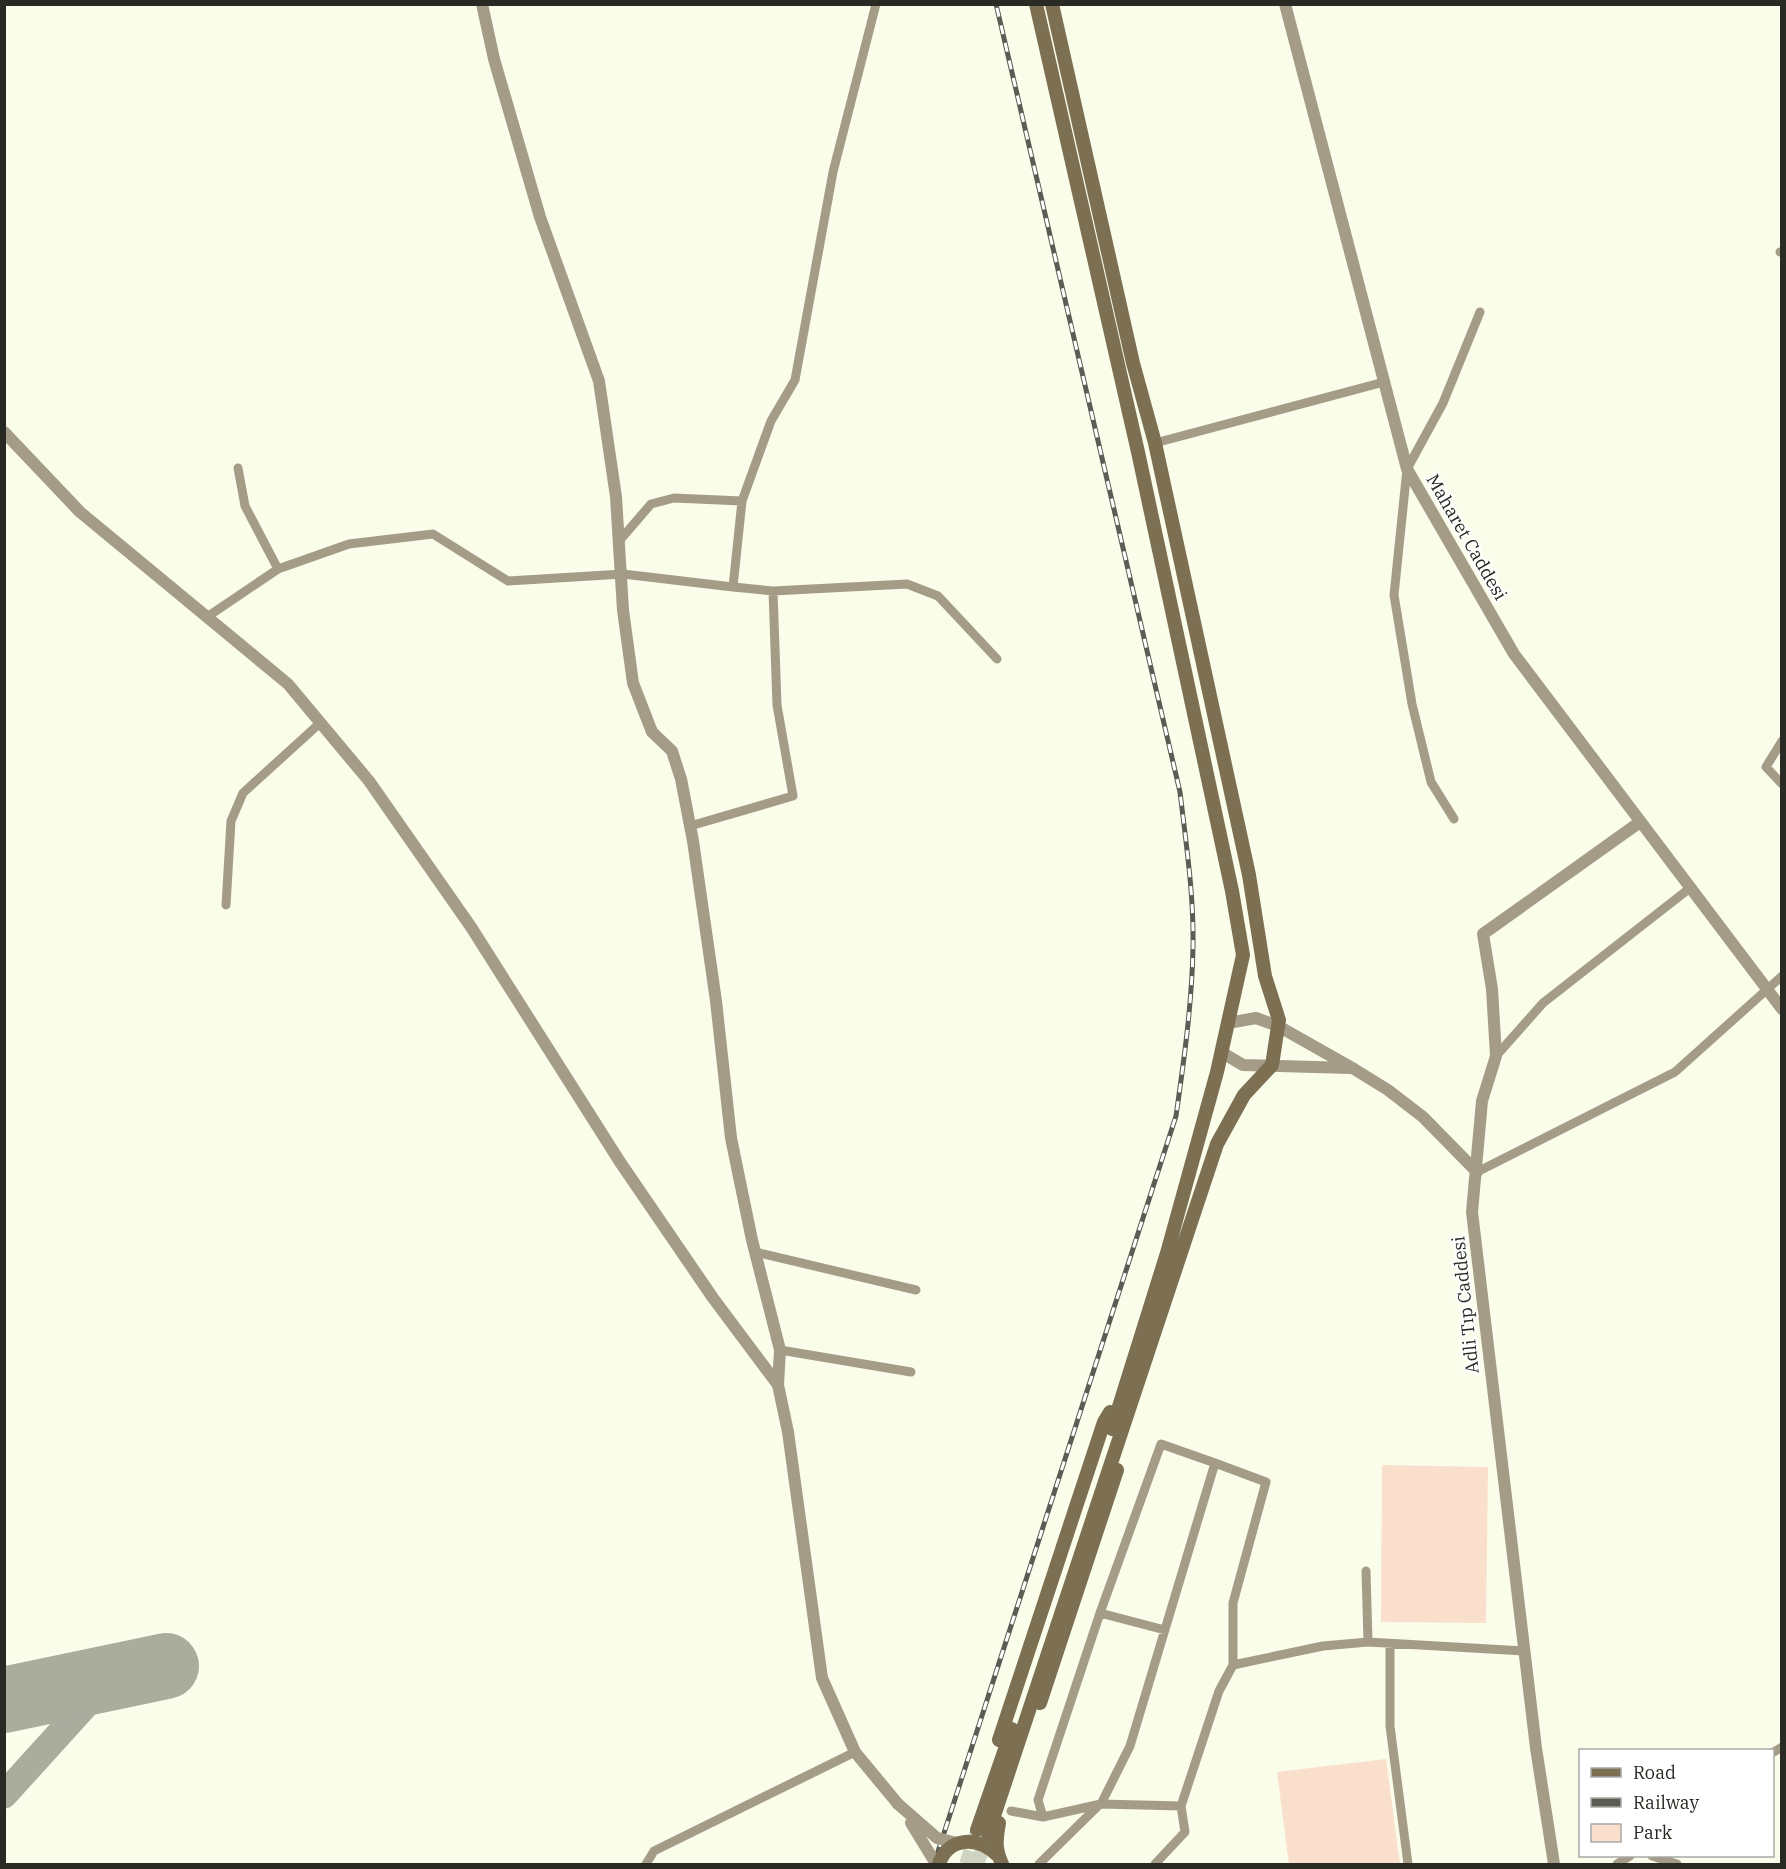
<svg xmlns="http://www.w3.org/2000/svg" width="1786" height="1869" font-family="'IBM Plex Serif',serif">
	<style>
		.green { fill: #fadfcd }
		.lines { fill: none; stroke-linecap: round; stroke-linejoin: round }
		.taxiway { stroke: #aaac9e; stroke-width: 27 }
		.runway { stroke: #aaac9e; stroke-width: 66 }
		.secondary-tunnel { stroke: #cfd3c2; stroke-width: 14; stroke-dasharray: 14 7; stroke-linecap: butt }
		.minor { stroke: #a59c88; stroke-width: 9 }
		.tertiary { stroke: #a59c88; stroke-width: 12 }
		.secondary { stroke: #7d6f52; stroke-width: 14 }
		.rail-casing { stroke: #5b5c53; stroke-width: 5 }
		.rail { stroke: #fff; stroke-width: 3; stroke-dasharray: 9; stroke-linecap: butt }
		.tertiary-bridge { stroke: #a59c88; stroke-width: 12 }
		.secondary-bridge { stroke: #7d6f52; stroke-width: 14 }
		.labels { text-anchor: middle; dominant-baseline: central; stroke-width: 4.5; stroke-linejoin: round; paint-order: stroke }
		.street-label { font-size: 18px; fill: #292a23; stroke: #fff }
	</style>
	<rect width="100%" height="100%" fill="#f9fdea"/>
	<path class="green" d="M1382 1465 1488 1467 1486 1623 1381 1622Z
		M1386 1759 1400 1864H1289L1277 1772Z"/>
	<g class="lines">
		<path class="taxiway" d="M4 1795 110 1678"/>
		<path class="runway" d="M4 1700 166 1666"/>
		<path class="secondary-tunnel" d="M966 1864 977 1832
			M977 1864 988 1835"/>
		<path class="minor" d="M1780 252H1782
			M1155 443 1384 382
			M238 468 245 506 278 569
			M620 540 651 504 674 498 742 501
			M773 591 907 584 938 596 997 659
			M207 617 278 569 349 544 433 534 508 581 623 574 733 587 742 501 771 421 795 380 833 172 876 4
			M1782 741 1766 767 1782 784
			M1454 819 1431 782 1412 704 1394 595 1407 469 1443 403 1480 312
			M690 826 793 796 777 705 773 591 733 587
			M226 905 231 821 243 793 320 723
			M1496 1056 1543 1003 1690 888
			M1477 1172 1675 1072 1782 976
			M755 1252 916 1290
			M780 1350 911 1372
			M1215 1463 1266 1482 1233 1603V1665L1219 1691 1181 1806 1101 1804 1130 1746Z
			M1366 1571 1368 1642
			M1100 1613 1165 1630
			M1390 1644V1726L1408 1864
			M1233 1665 1323 1646 1368 1642 1524 1651
			M1772 1753 1782 1747
			M1101 1804 1043 1817 1038 1800 1100 1613 1161 1444 1215 1463
			M1011 1811 1043 1817
			M1652 1856 1677 1864
			M646 1864 654 1851 855 1752
			M1039 1864 1099 1805
			M1155 1864 1185 1832 1181 1806
			M1617 1864 1630 1856"/>
		<path class="tertiary" d="M482 4 494 59 540 217 599 381 616 497 623 610 633 683 652 732 672 751 681 779 693 841 716 1001 731 1138 752 1240 780 1350 778 1385
			M1285 4 1407 469 1514 654 1782 1009
			M4 432 80 512 288 684 369 781 471 927 620 1162 713 1298 778 1385 788 1432 822 1678 855 1752 898 1804
			M1228 1023 1256 1018 1278 1026 1354 1069 1388 1090 1423 1117 1477 1172
			M1221 1052 1243 1065 1350 1068
			M1554 1864 1536 1748 1472 1212 1482 1101 1496 1056 1492 989 1483 934 1640 822"/>
		<path class="secondary" d="M1036 4 1138 452 1232 891 1243 955 1217 1072 1167 1253 1112 1429
			M1040 1703 1117 1470
			M999 1740 1104 1422 1110 1412
			M999 1823C996 1840 995 1849 1002 1864
			M977 1830 1012 1729
			M988 1834 1217 1144 1244 1095 1272 1065 1279 1020 1265 976 1249 875 1155 443 1133 363 1052 4"/>
		<defs>
			<path id="rail" d="M934 1864 1176 1116C1184 1060 1192 1004 1193 947 1194 895 1186 843 1180 792L996 4"/>
		</defs>
		<use href="#rail" class="rail-casing"/>
		<use href="#rail" class="rail"/>
		<path class="tertiary-bridge" d="M898 1804 937 1838 957 1843
			M911 1823 936 1864"/>
		<path class="secondary-bridge" d="M939 1864C948 1837 977 1836 996 1854"/>
	</g>
	<g class="labels">
		<g class="street-label">
			<text transform="translate(1467 537) rotate(60)">Maharet Caddesi</text>
			<text transform="translate(1465 1305) rotate(-96)">Adli Tıp Caddesi</text>
		</g>
	</g>
	<rect width="1786" height="1869" fill="none" stroke="#292a23" stroke-width="12"/>
	<rect x="1579" y="1749" width="195" height="108" fill="#ffffff" stroke="#a9aaa7" stroke-width="1.5"/>
	<rect x="1591" y="1768" width="30" height="9" fill="#7d6f52" stroke="#a9aaa7" stroke-width="1.5"/>
	<text x="1633" y="1779" font-size="18" fill="#292a23">Road</text>
	<rect x="1591" y="1798" width="30" height="9" fill="#5b5c53" stroke="#a9aaa7" stroke-width="1.5"/>
	<text x="1633" y="1809" font-size="18" fill="#292a23">Railway</text>
	<rect x="1591" y="1824" width="30" height="18" fill="#fadfcd" stroke="#a9aaa7" stroke-width="1.5"/>
	<text x="1633" y="1839" font-size="18" fill="#292a23">Park</text>
</svg>
